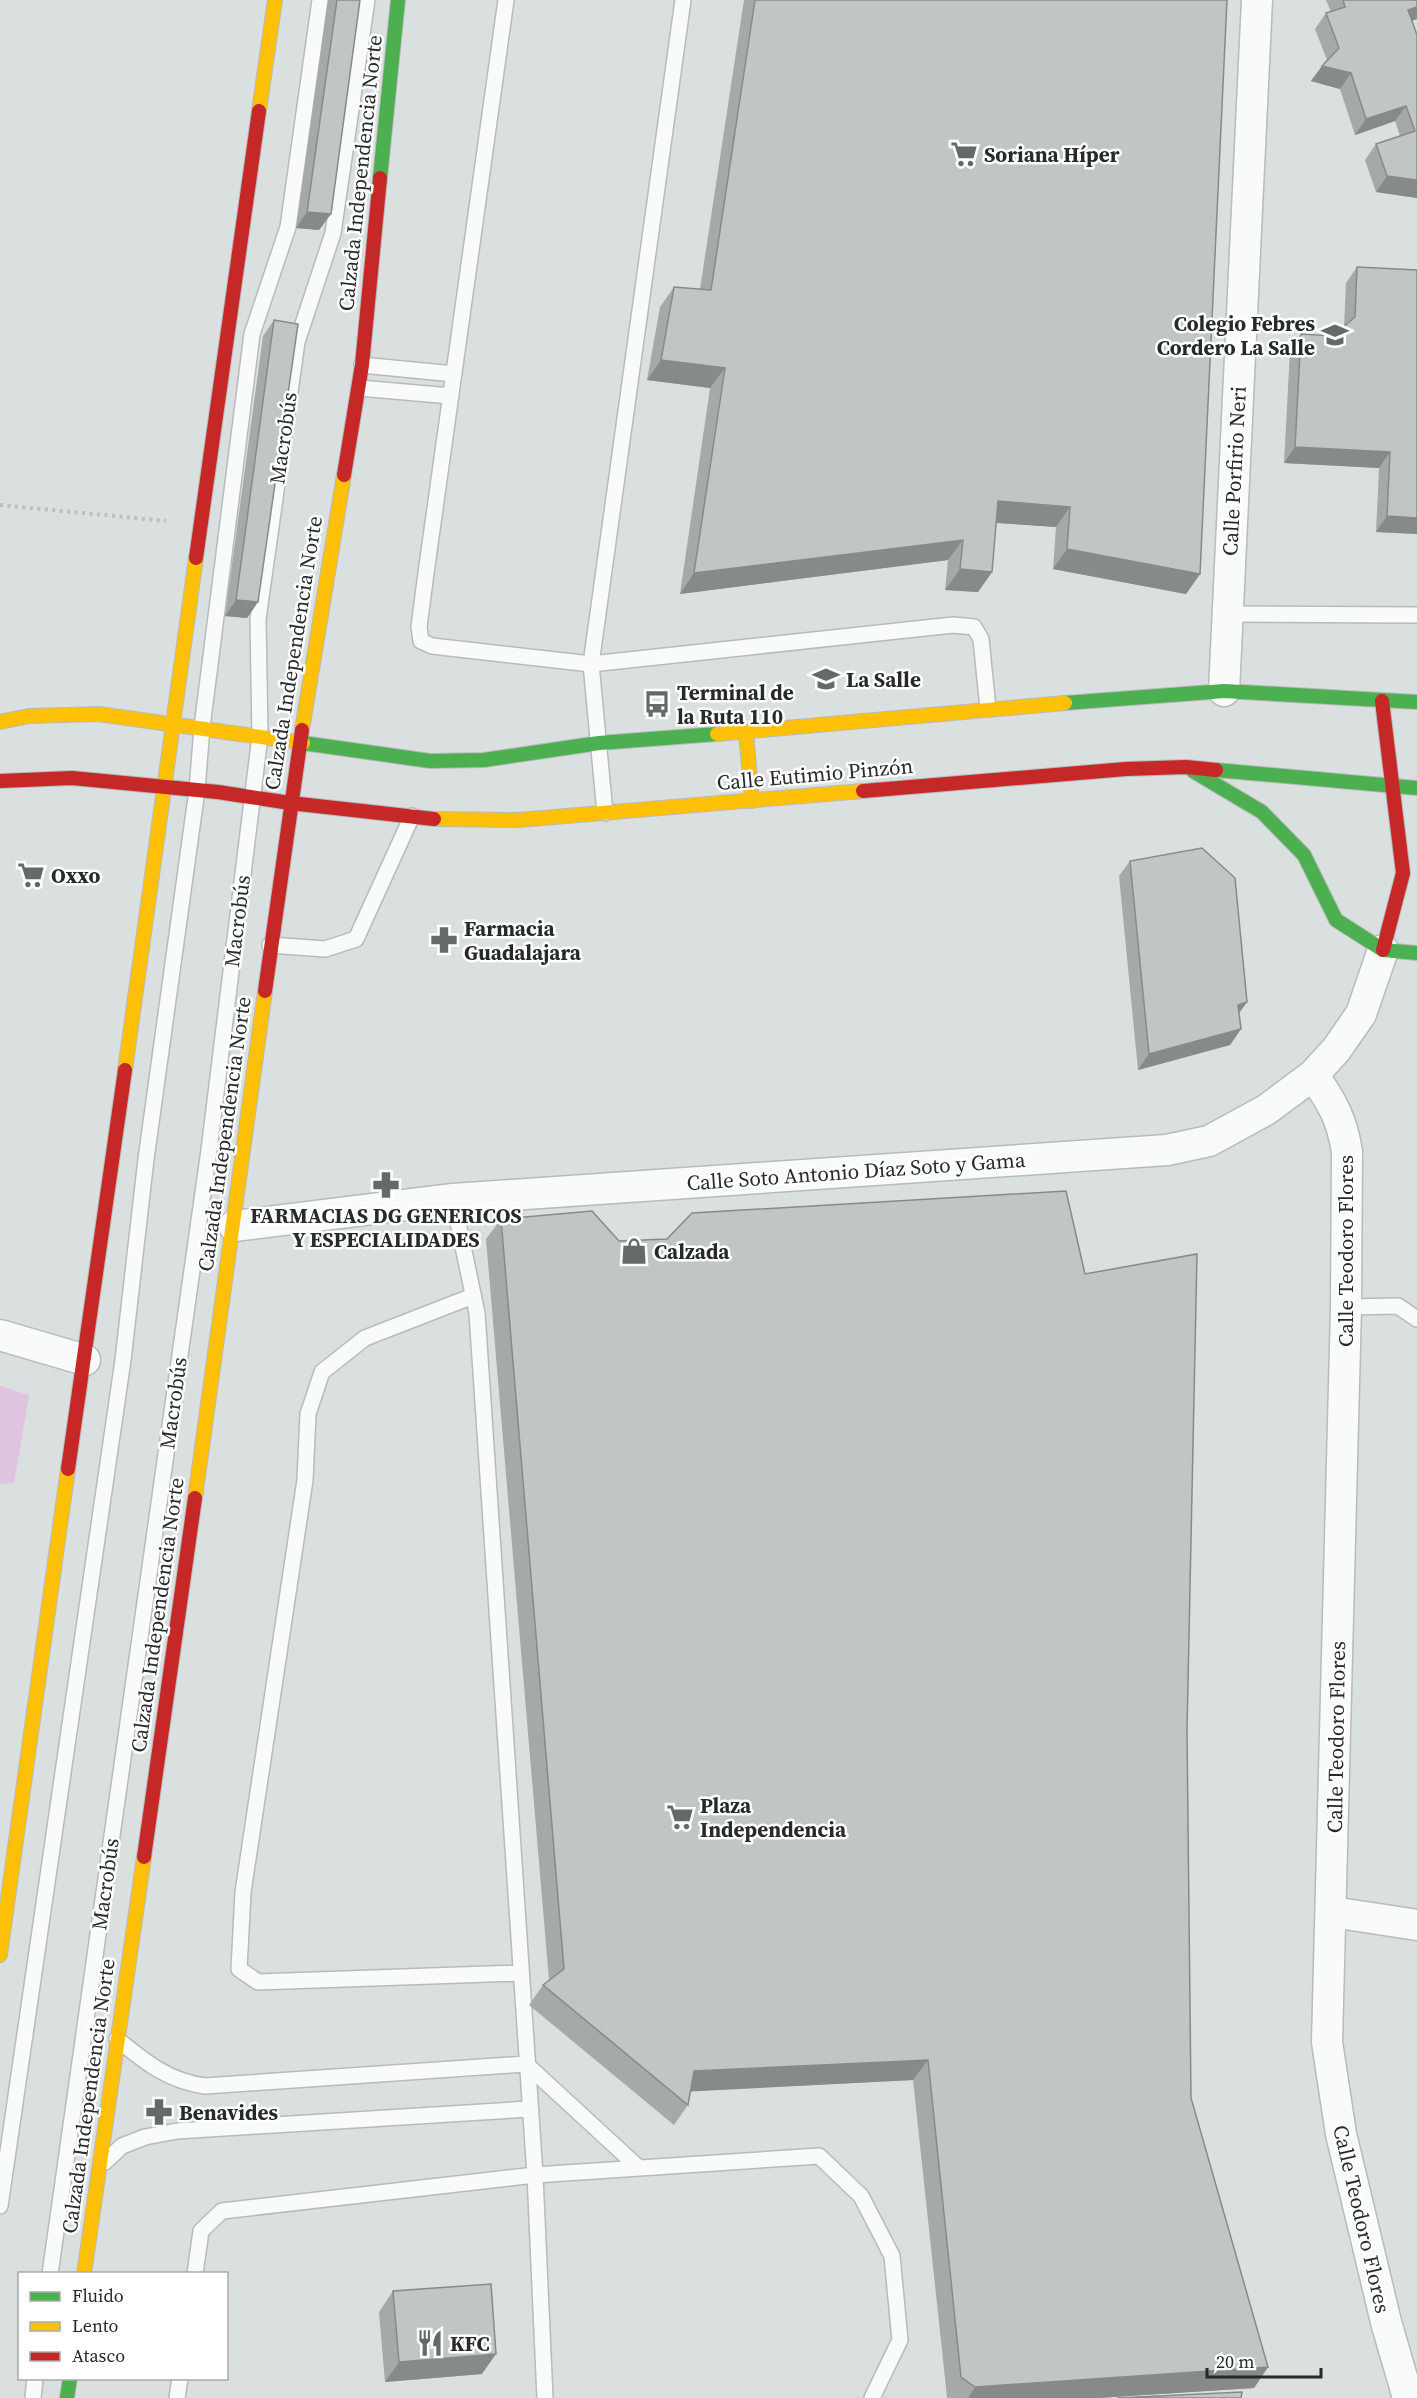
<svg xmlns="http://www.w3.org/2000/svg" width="1417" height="2398" font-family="'Source Serif 4',serif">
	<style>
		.green { fill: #dfc3e0 }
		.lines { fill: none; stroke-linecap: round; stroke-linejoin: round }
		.lane-casing { stroke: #b7bbbb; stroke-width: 18 }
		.street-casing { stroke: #b7bbbb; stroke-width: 33 }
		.fast-casing { stroke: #b7bbbb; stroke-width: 16 }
		.slow-casing { stroke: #b7bbbb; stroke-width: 16 }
		.jam-casing { stroke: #b7bbbb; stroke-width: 16 }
		.path { stroke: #bdbfbf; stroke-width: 4; stroke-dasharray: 3 4.5; stroke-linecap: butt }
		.lane { stroke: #f9fafa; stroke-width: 15 }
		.street { stroke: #f9fafa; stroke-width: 30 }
		.fast { stroke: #4caf50; stroke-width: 14 }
		.slow { stroke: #ffc107; stroke-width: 14 }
		.jam { stroke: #c62828; stroke-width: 14 }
		.wall { fill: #a5a9a9 }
		.shaded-wall { fill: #868a8a }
		.building { fill: #c0c5c5; stroke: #868a8a; stroke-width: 1.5 }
		.labels { text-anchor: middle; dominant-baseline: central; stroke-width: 5; stroke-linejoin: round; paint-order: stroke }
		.poi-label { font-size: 21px; font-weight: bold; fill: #262a2a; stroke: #fff; text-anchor: start }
		.street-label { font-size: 21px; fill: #262a2a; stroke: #fff }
	</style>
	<rect width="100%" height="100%" fill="#dadfdf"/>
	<path class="green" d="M0 1386 29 1395 14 1483 0 1484Z"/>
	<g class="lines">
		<defs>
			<path id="lane" d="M506 0 426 573 419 627 421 641 432 646 591 664 953 625 974 627 981 639 988 709
				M362 365 454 374
				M359 388 451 396
				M1227 614 1417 615
				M605 813 591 664 683 0
				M270 945 325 949 356 939 412 816
				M453 1199 477 1313 535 2175 545 2398
				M473 1296 365 1338 322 1372 308 1414 305 1480 243 1892 239 1969 258 1982 520 1973
				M1346 1307 1398 1306 1417 1319
				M117 2039C145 2062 168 2081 205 2086L526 2064 639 2168
				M105 2162 122 2146 145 2137 177 2131 529 2109
				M0 2206 123 1360 146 1159 197 790 202 727 252 334 288 227 320 0
				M50 2274 209 1150 260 736 258 619 297 342 333 233 367 0
				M195 2274 201 2231 222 2211 535 2175 819 2156 861 2196 892 2256 900 2340 872 2398
				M33 2398 35 2378
				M177 2398 180 2378"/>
			<path id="street" d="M1224 691 1257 0
				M1313 1075C1332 1102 1342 1119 1347 1152L1346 1307 1327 2042 1341 2134 1386 2322 1408 2398
				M234 1226 453 1199 1167 1150 1209 1141 1266 1110 1313 1075 1336 1050 1361 1014 1383 950
				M0 1335 85 1360
				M1332 1912 1417 1925"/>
			<path id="fast" d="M380 178 398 0
				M1065 703 1224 691 1417 702
				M303 743 430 761 484 760 599 743 717 734
				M1216 770 1417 788
				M1193 771 1262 812 1304 855 1336 920 1383 950 1417 953
				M67 2398 70 2378"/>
			<path id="slow" d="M259 111 275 0
				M0 722 29 716 99 714 303 743
				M302 730 344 475
				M746 732 752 801
				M717 734 1065 703
				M434 819 519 820 863 791
				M125 1070 196 558
				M195 1498 265 991
				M0 1955 68 1469
				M84 2274 144 1857"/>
			<path id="jam" d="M344 475 362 365 380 178
				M196 558 259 111
				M1382 701 1403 873 1383 950
				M0 781 72 778 218 792 290 803 434 819
				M863 791 1126 769 1186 767 1216 770
				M265 991 302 730
				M68 1469 125 1070
				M144 1857 195 1498"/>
		</defs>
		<use href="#lane" class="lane-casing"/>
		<use href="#street" class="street-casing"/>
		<use href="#fast" class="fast-casing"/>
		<use href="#slow" class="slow-casing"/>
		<use href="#jam" class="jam-casing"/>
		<path class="path" d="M0 505 166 521"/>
		<use href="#lane" class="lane"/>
		<use href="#street" class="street"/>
		<use href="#fast" class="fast"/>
		<use href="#slow" class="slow"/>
		<use href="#jam" class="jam"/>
	</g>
	<path class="wall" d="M328 0H360L331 214 319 230 296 228Z
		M744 0H1227L1200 574 1186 594 1053 569 1056 527 996 523 992 572 978 592 945 590 948 560 680 594 710 388 647 380 660 307 674 287 700 289Z
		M1326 0H1417V19L1412 21 1417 35V198L1376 192 1365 160 1376 144 1400 136 1395 121 1355 135 1340 89 1311 81 1327 60 1315 29 1326 13 1331 12Z
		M1357 267 1417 270V534L1376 532 1379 468 1284 463 1290 350 1301 334 1333 336 1344 326 1346 283Z
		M274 320 258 602 247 618 225 616 263 336Z
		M1130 861 1247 1002 1239 1013 1241 1029 1230 1045 1138 1070 1119 876Z
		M501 1219 619 1241 1187 1730 1191 2098 1268 2367 1254 2388 1098 2398H948L947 2397 913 2080 690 2091 688 2105 674 2125 529 2005 543 1985 549 1980 486 1239Z
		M393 2291 482 2374 385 2382 379 2312Z"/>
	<path class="shaded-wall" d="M1417 7V19L1397 26 1408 10Z
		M1322 66 1351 73 1340 89 1311 81Z
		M1406 106 1395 121 1355 135 1366 119Z
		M1387 176 1417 180V198L1376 192Z
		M307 212 331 214 319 230 296 228Z
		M661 360 725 368 710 388 647 380Z
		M1295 447 1390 452 1379 468 1284 463Z
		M998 501 1070 507 1056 527 984 522Z
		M1387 516 1417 518V534L1376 532Z
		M963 540 948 560 680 594 694 573Z
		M1067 549 1200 574 1186 594 1053 569Z
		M960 569 992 572 978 592 945 590Z
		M236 600 258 602 247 618 225 616Z
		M1247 1002 1236 1017 1238 1005Z
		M1241 1029 1230 1045 1138 1070 1149 1054Z
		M928 2060 913 2080 680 2092 694 2071Z
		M496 2354 482 2374 385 2382 399 2362Z
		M1268 2367 1254 2388 1098 2398H968L975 2387Z"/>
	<path class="building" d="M337 0H360L331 214 307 212Z
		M755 0H1227L1200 574 1067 549 1070 507 998 501 992 572 960 569 963 540 694 573 725 368 661 360 674 287 711 290Z
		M1343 0H1417V7L1408 10 1417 35V180L1387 176 1376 144 1415 131 1406 106 1366 119 1351 73 1322 66 1339 48 1326 13 1345 7Z
		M1357 267 1417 270V518L1387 516 1390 452 1295 447 1301 334 1333 336 1355 317Z
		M274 320 298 324 258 602 236 600Z
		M1202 848 1235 878 1247 1002 1238 1005 1241 1029 1149 1054 1130 861Z
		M1066 1191 1085 1274 1197 1254 1187 1730 1191 2098 1268 2367 975 2387 961 2377 928 2060 694 2071 688 2105 543 1985 564 1969 501 1219 592 1211 619 1241 667 1239 692 1213Z
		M491 2284 496 2354 399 2362 393 2291Z
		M1242 2392 1241 2398H1117Z"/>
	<defs>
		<symbol id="supermarket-bare" viewBox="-9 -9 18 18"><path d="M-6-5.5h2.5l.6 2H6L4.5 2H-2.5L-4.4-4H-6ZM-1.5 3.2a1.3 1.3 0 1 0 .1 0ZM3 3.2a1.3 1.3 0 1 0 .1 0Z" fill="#656969" stroke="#fff" stroke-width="2.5" paint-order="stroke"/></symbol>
		<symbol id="school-bare" viewBox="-9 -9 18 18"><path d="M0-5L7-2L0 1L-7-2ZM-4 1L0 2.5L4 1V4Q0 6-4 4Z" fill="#656969" stroke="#fff" stroke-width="2.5" paint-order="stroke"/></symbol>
		<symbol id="bus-bare" viewBox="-9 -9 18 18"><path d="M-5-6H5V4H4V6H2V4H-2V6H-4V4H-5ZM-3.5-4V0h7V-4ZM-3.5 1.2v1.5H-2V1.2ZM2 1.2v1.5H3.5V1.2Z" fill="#656969" stroke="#fff" stroke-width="2.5" paint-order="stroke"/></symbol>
		<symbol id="pharmacy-bare" viewBox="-9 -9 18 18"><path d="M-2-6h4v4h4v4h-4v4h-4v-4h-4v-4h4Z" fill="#656969" stroke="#fff" stroke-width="2.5" paint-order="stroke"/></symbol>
		<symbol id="shop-bare" viewBox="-9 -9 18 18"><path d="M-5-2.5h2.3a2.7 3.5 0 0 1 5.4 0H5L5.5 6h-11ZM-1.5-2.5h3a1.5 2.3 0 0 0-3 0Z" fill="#656969" stroke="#fff" stroke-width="2.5" paint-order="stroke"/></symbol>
		<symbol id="restaurant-bare" viewBox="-9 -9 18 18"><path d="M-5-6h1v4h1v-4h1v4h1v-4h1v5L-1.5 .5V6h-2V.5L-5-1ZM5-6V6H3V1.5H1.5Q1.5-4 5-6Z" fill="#656969" stroke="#fff" stroke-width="2.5" paint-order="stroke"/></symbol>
	</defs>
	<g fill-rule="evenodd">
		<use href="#supermarket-bare" x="945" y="135" width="38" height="38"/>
		<use href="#school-bare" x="1316" y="316" width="38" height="38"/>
		<use href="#school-bare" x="807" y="660" width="38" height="38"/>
		<use href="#bus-bare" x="638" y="685" width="38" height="38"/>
		<use href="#supermarket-bare" x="12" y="856" width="38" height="38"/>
		<use href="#pharmacy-bare" x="425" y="921" width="38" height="38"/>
		<use href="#pharmacy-bare" x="367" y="1166" width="38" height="38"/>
		<use href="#shop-bare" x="615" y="1232" width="38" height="38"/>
		<use href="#supermarket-bare" x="661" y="1798" width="38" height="38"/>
		<use href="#pharmacy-bare" x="140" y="2093" width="38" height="38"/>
		<use href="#restaurant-bare" x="411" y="2324" width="38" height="38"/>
	</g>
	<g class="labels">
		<g class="poi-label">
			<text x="984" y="154">Soriana Híper</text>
			<text x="1315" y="323" text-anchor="end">Colegio Febres<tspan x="1315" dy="24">Cordero La Salle</tspan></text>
			<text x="846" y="679">La Salle</text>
			<text x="677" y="692">Terminal de<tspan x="677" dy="24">la Ruta 110</tspan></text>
			<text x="51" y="875">Oxxo</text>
			<text x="464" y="928">Farmacia<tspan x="464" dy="24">Guadalajara</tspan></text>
			<text x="386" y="1215" text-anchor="middle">FARMACIAS DG GENERICOS<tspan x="386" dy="24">Y ESPECIALIDADES</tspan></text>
			<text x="654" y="1251">Calzada</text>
			<text x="700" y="1805">Plaza<tspan x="700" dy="24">Independencia</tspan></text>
			<text x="179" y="2112">Benavides</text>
			<text x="450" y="2343">KFC</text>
		</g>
		<g class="street-label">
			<text transform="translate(360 173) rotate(-84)">Calzada Independencia Norte</text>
			<text transform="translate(283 438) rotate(-82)">Macrobús</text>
			<text transform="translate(1234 471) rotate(-87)">Calle Porfirio Neri</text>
			<text transform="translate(293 653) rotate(-81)">Calzada Independencia Norte</text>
			<text transform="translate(815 774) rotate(-5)">Calle Eutimio Pinzón</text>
			<text transform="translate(237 921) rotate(-83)">Macrobús</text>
			<text transform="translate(224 1134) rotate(-82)">Calzada Independencia Norte</text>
			<text transform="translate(856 1171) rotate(-4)">Calle Soto Antonio Díaz Soto y Gama</text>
			<text transform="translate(1345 1251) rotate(-90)">Calle Teodoro Flores</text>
			<text transform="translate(173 1403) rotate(-82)">Macrobús</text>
			<text transform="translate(157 1615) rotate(-82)">Calzada Independencia Norte</text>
			<text transform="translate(1336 1737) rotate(-89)">Calle Teodoro Flores</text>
			<text transform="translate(105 1884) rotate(-82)">Macrobús</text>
			<text transform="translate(88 2096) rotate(-82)">Calzada Independencia Norte</text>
			<text transform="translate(1362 2219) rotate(77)">Calle Teodoro Flores</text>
		</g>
	</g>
	<rect x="18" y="2272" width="210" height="108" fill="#ffffff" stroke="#a8aaaa" stroke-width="1.5"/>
	<rect x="30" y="2292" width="30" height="9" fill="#4caf50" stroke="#a8aaaa" stroke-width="1.5"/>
	<text x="72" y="2302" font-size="18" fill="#262a2a">Fluido</text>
	<rect x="30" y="2322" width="30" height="9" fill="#ffc107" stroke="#a8aaaa" stroke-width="1.5"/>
	<text x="72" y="2332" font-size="18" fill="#262a2a">Lento</text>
	<rect x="30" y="2352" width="30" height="9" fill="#c62828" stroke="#a8aaaa" stroke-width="1.5"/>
	<text x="72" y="2362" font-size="18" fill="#262a2a">Atasco</text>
	<path d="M1207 2368v9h114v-9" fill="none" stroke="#262a2a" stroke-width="3"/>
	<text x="1216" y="2368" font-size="18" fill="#262a2a" stroke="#ffffff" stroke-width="4.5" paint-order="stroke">20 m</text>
</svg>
